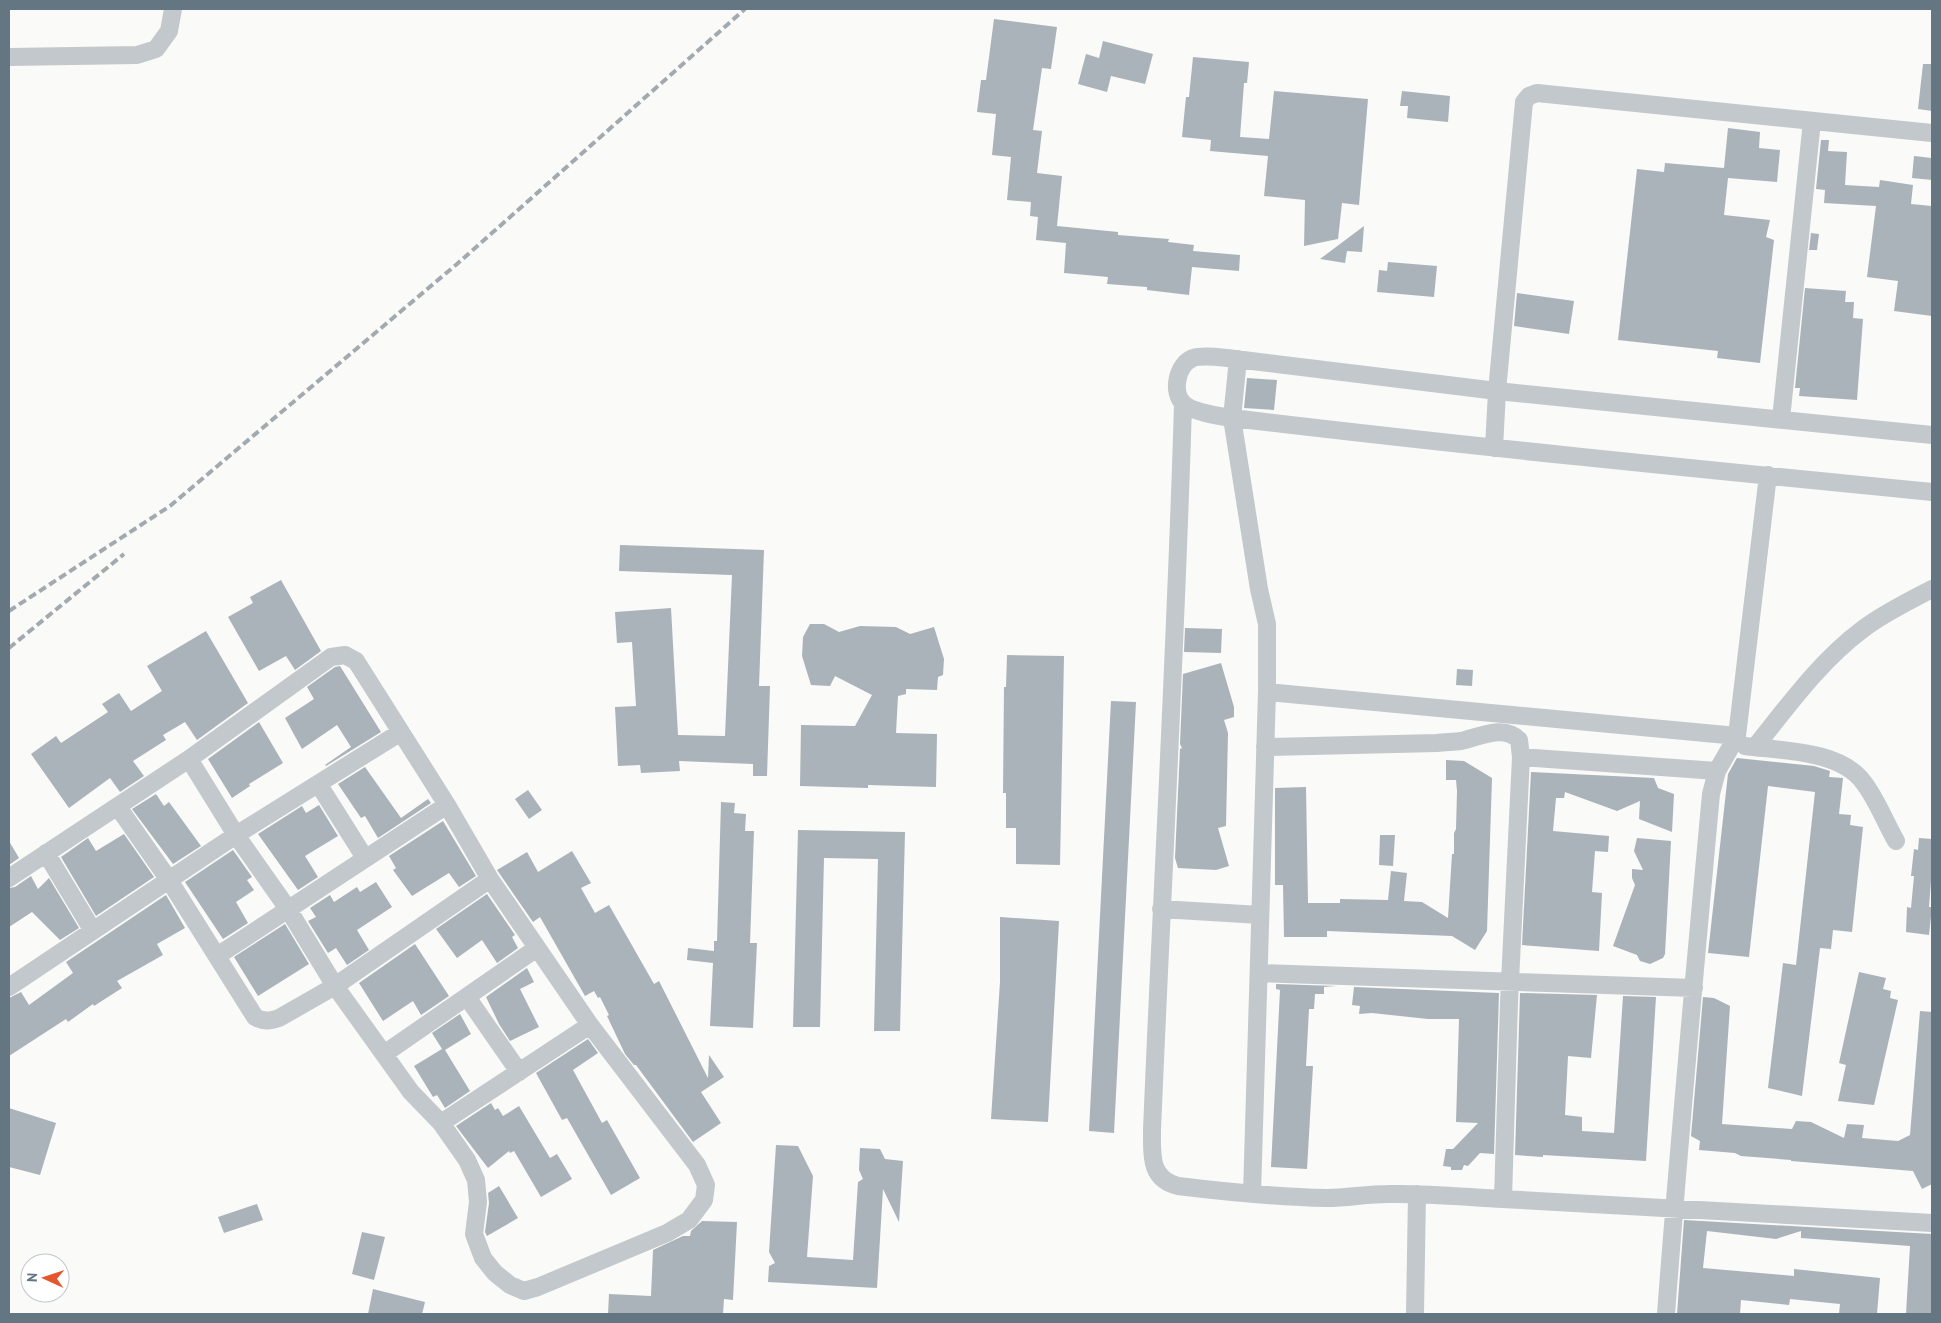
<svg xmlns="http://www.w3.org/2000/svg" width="1941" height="1323" font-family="'PT Sans',sans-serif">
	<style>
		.building { fill: #aab3b9 }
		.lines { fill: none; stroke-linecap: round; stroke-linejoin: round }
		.street { stroke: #c3c8cc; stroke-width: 18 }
		.rail { stroke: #a2aab0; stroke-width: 4; stroke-dasharray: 8 4; stroke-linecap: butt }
	</style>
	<rect width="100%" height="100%" fill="#fafaf8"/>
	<path class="building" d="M994 19 1057 27 1051 69 1042 68 1033 130 1042 131 1037 173 1062 176 1057 226 1118 232V235L1169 239 1168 242 1194 245 1193 251 1240 255 1239 271 1192 267 1189 295 1147 290V287L1107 284 1108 277 1064 273 1066 243 1036 240 1038 217 1030 216 1031 202 1007 200 1011 157 992 155 996 114 977 112 981 80H986Z
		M1103 41 1153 54 1145 84 1111 76 1107 92 1078 84 1086 54 1099 58Z
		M1193 57 1249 62 1247 83H1244L1240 137 1269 139 1274 91 1368 99 1359 205 1342 203 1338 239 1304 246 1305 200 1264 196 1268 156 1210 151 1211 140 1182 137 1186 97H1189Z
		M1923 64H1932V111L1918 109Z
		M1402 91 1450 96 1448 122 1407 118 1408 106H1400Z
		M1728 128 1760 132 1759 148 1780 150 1777 182 1728 178 1724 215 1770 220 1766 237 1774 240 1760 363 1717 358 1718 351 1618 340 1637 169 1664 172 1665 163 1724 168Z
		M1821 140H1829L1828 151 1847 152 1845 185 1879 187 1880 180 1913 185 1911 204 1932 206V316L1894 311 1898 281 1867 277 1876 206 1824 203 1825 190 1816 189Z
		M1914 156 1932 158V180L1912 178Z
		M1364 226 1362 252 1347 251 1345 263 1320 259Z
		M1811 233 1819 234 1817 250H1809Z
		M1388 262 1437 266 1434 297 1377 292 1379 270 1387 271Z
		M1805 288 1846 291 1845 302H1854L1853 318 1863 319 1857 400 1799 396 1800 388H1795Z
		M1517 293 1574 301 1569 334 1514 326Z
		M1247 378 1277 380 1274 410 1244 408Z
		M620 545 764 550 759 686H770L767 776H753V764L679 761 680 771 641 773 640 765 618 766 615 707 636 706 632 642 617 643 615 612 671 608 678 735 725 736 732 575 619 571Z
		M281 580 321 651 295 670 286 656 259 671 228 617 253 603 250 597Z
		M810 624H824L839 632 860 626 896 627 910 634 934 627 944 659 943 675 938 677 937 690 906 689V694L898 696 896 733 937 734 936 787 868 785V788L800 786 801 725 855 726 872 695 835 676 830 686 811 685 802 656 803 637Z
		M1185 628 1222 629 1221 653 1184 652Z
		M206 631 248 703 197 740 185 722 163 735 166 740 133 761 144 776 120 792 110 778 69 808 31 754 56 736 61 743 108 712 102 704 119 693 131 711 162 691 147 666Z
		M1007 655 1064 656 1060 865 1016 864V828H1006V793H1003L1004 687H1006Z
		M1221 663 1234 707V717L1224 720 1228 733 1226 826 1218 828 1229 866 1216 870 1178 868 1175 858 1180 749 1182 748 1180 744 1183 674Z
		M340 666 381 732 326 766 325 765 351 747 337 725 302 749 285 718 314 699 307 687 335 667Z
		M1457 669 1473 670 1472 686 1456 685Z
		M1111 701 1136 702 1114 1133 1089 1131Z
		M259 722 283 763 249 784 250 786 232 798 208 759Z
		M1737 758 1814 766 1830 771 1829 777 1843 778 1839 814 1851 815 1850 825 1863 827 1852 932 1833 930 1831 949 1820 948 1802 1096 1768 1088 1783 963 1796 965 1815 792 1768 786 1749 957 1708 953 1728 774Z
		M1446 760 1464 761 1492 778 1487 931 1475 950 1452 936 1327 931V937H1284L1283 885H1275V788L1306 787 1308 903H1340V899L1388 900 1391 871 1407 873 1404 901 1422 902 1448 918 1452 854H1454V833L1456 829 1457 791 1456 780H1446Z
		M365 767 401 818 428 799 431 803 378 838 365 816 361 818 338 784Z
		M1531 772 1654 778 1658 788 1674 794 1672 832 1639 819 1640 801 1617 811 1565 792 1564 798H1556L1553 831 1609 836 1608 852 1595 851 1592 892 1602 893 1599 951 1522 945Z
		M528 790 542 810 529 819 515 799Z
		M156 794 164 806 169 802 201 846 173 864 132 809Z
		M721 802 735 803 734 813 746 814 745 831H754L750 943H757L753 1028 710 1026 713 963 687 960 688 948 714 951V941H717Z
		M319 805 338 836 305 856 318 877 298 890 258 834 302 806 306 813Z
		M443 821 476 876 459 887 449 873 412 896 393 870 396 868 389 856Z
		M798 830 905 832 900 1031H874L878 859 824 858 820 1027H793Z
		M124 834 154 877 96 916 61 857 88 838 96 851Z
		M1380 835H1395L1393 866 1379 865Z
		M1637 838 1671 841 1665 954 1663 958 1650 964 1640 961 1637 955 1613 946 1635 885 1632 878V869L1643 870 1634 851Z
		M1919 838 1932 839V881H1931L1929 907H1932L1929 935 1906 932 1907 907 1911 908 1914 876H1911L1914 849 1918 850Z
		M9 841 19 858 9 865Z
		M233 850 252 877 247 880 254 890 236 902 248 923 223 939 185 882Z
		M572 851 591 883 581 888 595 913 609 905 654 984 659 981 708 1078 709 1055 724 1077 701 1092 721 1123 693 1142 636 1065H634L625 1054 607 1016 609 1015 600 997 598 998 594 991 585 996 540 917 533 922 497 870 527 852 538 872Z
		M31 876 38 889 49 878 79 928 60 940 32 912 9 927V888L15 887Z
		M376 882 392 907 357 930 369 950 347 965 336 948 328 953 308 921 316 917 310 908 330 895 334 902 357 887 360 892Z
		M487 894 515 935 512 937 518 948 497 963 482 940 457 958 436 929Z
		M166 895 185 928 157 944 163 955 117 981 122 988 94 1006 93 1004 68 1022 66 1019 9 1056V998L21 992 29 1005 73 973 66 962Z
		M1000 917 1059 921 1048 1122 991 1119 1000 982Z
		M285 924 309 964 258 996 234 957Z
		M415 944 449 996 421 1015 413 1001 383 1021 359 983Z
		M527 968 534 982 520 989 539 1027 510 1041 499 1024 486 997Z
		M1859 972 1886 978 1883 989 1891 991 1890 998 1898 1000 1874 1105 1838 1101 1846 1065 1839 1063Z
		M1276 984 1336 986 1324 987V994H1315L1314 1009H1309L1306 1066H1313L1307 1169 1271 1167 1280 990 1276 989Z
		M1354 987 1499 993 1494 1154 1480 1153 1468 1166 1464 1165 1462 1170H1451V1167L1443 1166 1446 1149H1453L1478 1123 1456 1122 1459 1019H1428L1372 1013 1359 1014 1360 1006 1352 1005Z
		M1520 993 1597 995 1591 1058 1568 1056 1565 1115 1582 1117V1131L1614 1133 1623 996 1656 997 1646 1161 1543 1155V1157L1515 1155Z
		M1703 997 1714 998 1730 1006 1722 1124 1792 1129 1796 1121 1811 1122 1844 1138 1847 1124 1864 1125 1862 1138 1898 1141 1910 1135 1920 1011 1932 1012V1184L1922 1189 1913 1171 1791 1161V1160L1741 1156 1735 1153 1699 1150 1700 1141 1691 1136Z
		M460 1014 471 1034 445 1050 470 1091 445 1108 437 1095 433 1097 414 1066 442 1049 432 1033Z
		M588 1039 598 1053 573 1070 602 1123 607 1120 640 1178 611 1195 567 1118 562 1120 536 1073Z
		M491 1103 495 1110 498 1108 503 1116 519 1106 550 1158 557 1154 572 1179 541 1197 514 1151 510 1153 509 1151 488 1168 456 1126Z
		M9 1108 56 1123 40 1175 9 1167Z
		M776 1145 798 1146 813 1176 807 1257 853 1260 858 1182 863 1179 859 1170 860 1148 880 1149 885 1159 903 1161 899 1222 883 1189 877 1288 768 1282 769 1266 775 1263 769 1252Z
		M499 1186 518 1218 487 1236 485 1232 489 1203 488 1193Z
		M257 1204 263 1220 224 1233 218 1217Z
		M1684 1220 1932 1234V1314H1906L1910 1246 1801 1238V1231L1776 1239 1707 1231 1703 1268 1794 1276V1269L1880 1278 1877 1314H1839L1840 1304 1790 1299 1789 1305 1741 1300 1740 1314H1677Z
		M702 1221 737 1222 733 1300 724 1299 723 1314H608L609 1294 651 1296 653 1250 683 1236H690L691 1231Z
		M362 1232 385 1237 374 1280 352 1274Z
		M373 1289 425 1302 422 1314H368Z"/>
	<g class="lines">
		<path class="street" d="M9 57 137 55 156 49 169 31 173 9
			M1238 359 1232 418 1259 589 1267 624V692L1252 1194
			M1183 404C1176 646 1162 888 1152 1130 1152 1154 1149 1179 1178 1186 1227 1192 1277 1197 1327 1198 1347 1198 1367 1194 1388 1194 1426 1193 1465 1197 1503 1199
			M1781 419 1812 121
			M1932 435 1497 391 1227 358C1217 357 1203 355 1193 358 1177 364 1171 393 1184 404 1192 412 1220 416 1232 418 1465 446 1698 469 1932 492
			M1494 448 1497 391 1524 102 1529 96 1537 93 1932 133
			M1267 692 1737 736 1768 475
			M1745 746C1782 751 1841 750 1864 783 1877 800 1885 822 1896 841
			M1265 747 1437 743C1445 742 1453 742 1461 741 1479 737 1504 724 1519 740L1521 757
			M1755 747C1788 706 1820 661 1863 629 1884 613 1909 601 1932 589
			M1717 771 1737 736
			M319 785 365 858
			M118 807 169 880 255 1017C264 1022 270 1021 279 1018L335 986 490 879
			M46 853 93 931
			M9 878 189 759 331 657 345 655 356 661 447 805 490 879 590 1025 697 1165 706 1185 704 1200 689 1220 667 1233 538 1287 524 1291 510 1285 495 1273 483 1258 474 1234 478 1202 476 1180 467 1160 441 1123 411 1092 335 986 288 909 236 835 189 759
			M1161 909 1260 915
			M217 956 447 805
			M1259 973 1694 988
			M9 987 236 835 401 732
			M467 997 519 1072
			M384 1054 537 948
			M441 1123 590 1025
			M1415 1314 1417 1194
			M1666 1314C1679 1141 1695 967 1711 794L1717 771 1521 757 1509 1002 1503 1199 1932 1223"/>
		<path class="rail" d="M9 611 170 506 457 264 745 9
			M9 648 124 554"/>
	</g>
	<rect width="1941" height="1323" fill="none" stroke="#657683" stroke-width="20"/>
	<g transform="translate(45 1278) rotate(273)"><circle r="24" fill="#ffffff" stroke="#c1c8cd"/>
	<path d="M0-4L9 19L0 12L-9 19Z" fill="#e4572e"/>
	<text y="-8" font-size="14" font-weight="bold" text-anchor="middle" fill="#657683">N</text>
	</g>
</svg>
